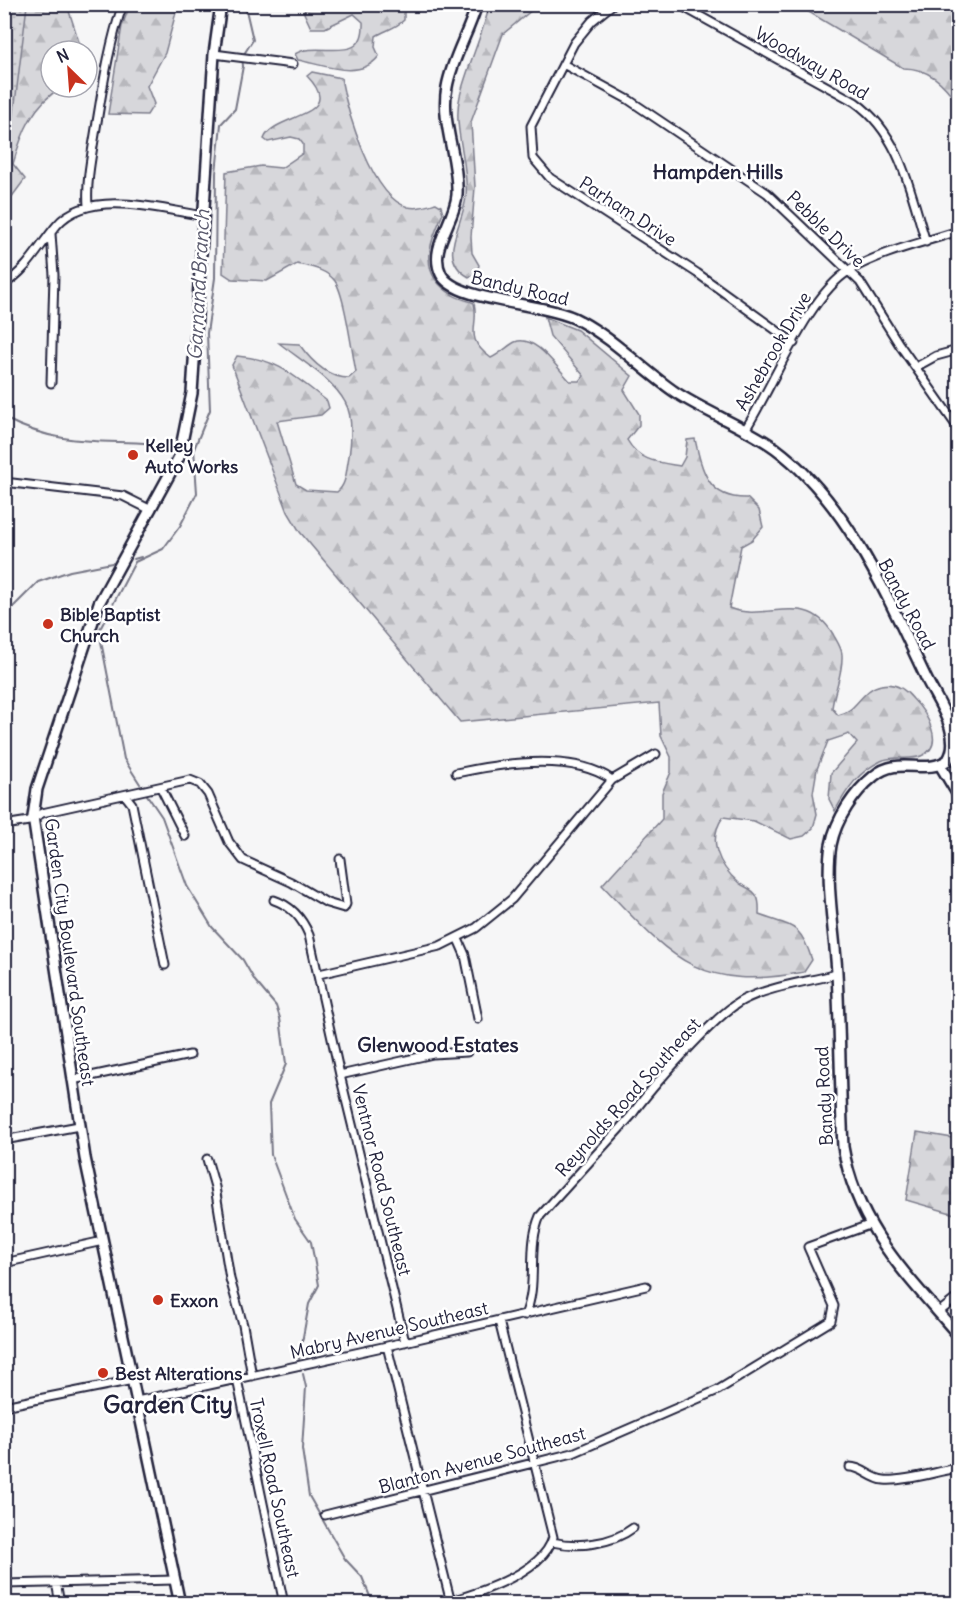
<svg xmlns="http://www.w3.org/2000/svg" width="963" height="1608" font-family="Delius,sans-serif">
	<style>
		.forest { fill: url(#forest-firs); stroke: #7c7c8b; stroke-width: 1.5 }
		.park { fill: url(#park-dots); stroke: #7c7c8b; stroke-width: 1.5 }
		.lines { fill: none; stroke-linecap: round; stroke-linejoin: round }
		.stream { stroke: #767685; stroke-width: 2 }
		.street-casing { stroke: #22223b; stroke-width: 11 }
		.secondary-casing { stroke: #22223b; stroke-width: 14 }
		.street { stroke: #fff; stroke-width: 7 }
		.secondary { stroke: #fff; stroke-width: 9 }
		.poi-dot { fill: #c8321e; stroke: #fff; stroke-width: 2 }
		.labels { text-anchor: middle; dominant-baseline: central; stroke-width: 5; stroke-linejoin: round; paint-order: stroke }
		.street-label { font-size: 18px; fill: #22223b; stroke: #fff }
		.poi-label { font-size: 18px; font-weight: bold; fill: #22223b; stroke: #fff; text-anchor: start }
		.neighbourhood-label { font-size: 20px; font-weight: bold; fill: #22223b; stroke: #fff }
		.water-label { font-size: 20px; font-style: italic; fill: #5a5a6d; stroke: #fff }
		.district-label { font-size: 24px; font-weight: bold; fill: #22223b; stroke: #fff }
	</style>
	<defs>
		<pattern id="forest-firs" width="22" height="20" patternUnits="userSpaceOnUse" patternTransform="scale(1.5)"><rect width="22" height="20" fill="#d7d7db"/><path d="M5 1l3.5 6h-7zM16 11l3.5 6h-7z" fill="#b8b8bd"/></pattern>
		<pattern id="park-dots" width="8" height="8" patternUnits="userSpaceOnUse" patternTransform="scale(1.5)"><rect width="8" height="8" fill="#d7d7db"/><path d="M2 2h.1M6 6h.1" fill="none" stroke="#b8b8bd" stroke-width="1.8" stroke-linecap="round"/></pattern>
	</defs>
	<rect width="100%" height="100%" fill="#f6f6f7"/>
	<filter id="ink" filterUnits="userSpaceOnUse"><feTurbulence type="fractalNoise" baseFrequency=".0167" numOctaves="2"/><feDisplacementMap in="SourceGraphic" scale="12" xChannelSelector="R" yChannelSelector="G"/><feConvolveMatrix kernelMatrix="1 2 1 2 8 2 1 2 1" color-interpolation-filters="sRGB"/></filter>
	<g filter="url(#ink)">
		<path class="forest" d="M490 4 538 5 503 34 471 122 475 187 471 237 472 253 479 265 477 273 469 277C435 258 464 225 466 196 469 163 452 127 460 96 468 65 482 36 490 4Z
			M5 5H67L82 51H51V87H62C33 104 22 132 13 164L25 179 5 206Z
			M130 5H178L165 53 147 86 154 104 147 115 108 114 122 26Z
			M306 5H404V20C396 28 386 30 376 36L375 47 379 56C360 81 324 65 298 60L295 54C318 39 365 68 363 22L354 14 325 28H311L304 13Z
			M797 5H958V104C944 83 929 68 903 68Z
			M312 72 341 78C347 111 372 198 408 207 418 209 426 206 436 203L441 206 443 213C430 244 416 273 453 295 459 299 467 300 474 303 480 328 462 336 491 358 500 354 510 344 515 342 535 334 556 367 570 381H580L584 376 550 336 545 317 577 330 632 376 624 390 639 414V425L627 440C639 461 657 462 680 466L685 457 687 440 695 439C702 471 708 499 747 498L759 510 763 527 752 540 741 546 729 608C767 623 806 589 833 634 836 640 842 648 842 655 843 674 834 690 832 708L838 715C857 712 861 689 881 685 894 682 905 689 913 699 926 712 947 746 921 756 909 761 894 755 881 761 858 772 847 789 835 811L829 799 831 773 857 743 849 734 828 741 817 769 813 793 817 814 813 828 804 836 791 839 754 821 723 817C707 840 718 865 739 883 745 888 753 888 757 897 760 902 759 909 759 915 792 927 800 922 812 960L804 972C697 993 670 956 602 885L662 819V793L671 772V757L661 736 659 703 460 722 300 532 288 512 232 365 237 356C279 359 295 377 327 401L329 408 321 415 277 421 296 484 306 490 337 492C346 485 346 473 348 462 351 446 354 417 345 402 332 378 300 360 279 343L299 344C311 361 327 378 349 378L356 372C352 352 345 296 335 281 326 269 310 267 297 264L267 281 232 279 223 273 226 172 261 166 281 168 303 153V144L299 139 291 137 268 142 264 139C273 113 348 118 307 76Z
			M917 1132 958 1139V1215L906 1200Z"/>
		<path class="park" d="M5 4 27 5 5 186 4 5Z"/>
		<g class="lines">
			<path class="stream" d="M4 418C68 451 111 437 177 446
				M134 559 141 557
				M4 616 38 582 70 571 112 563
				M140 784 124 759 99 631 135 562 163 549 180 526 197 493 194 449 210 410 207 333 215 278 216 173 221 124 235 109 243 66 242 57 253 40 246 10 250 4
				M147 795 162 817 187 886 212 927 243 960 255 981 276 1006 280 1018 286 1064 269 1104 271 1155 295 1219 311 1242 319 1285 309 1304 299 1359
				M303 1374 306 1387 302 1449 309 1496 345 1559 362 1577 371 1599"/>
			<defs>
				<path id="street" d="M613 4 592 21 574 43 531 126 533 158 550 178 697 273 794 343
					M678 4 855 102C901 135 910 191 926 242
					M214 54 293 64
					M563 64 629 100 767 193 860 282 899 344 958 428
					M88 206C86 180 92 154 96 128 103 86 109 44 123 4
					M4 284C28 270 39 246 57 225 88 188 162 209 203 216
					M916 367 936 356 958 350
					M51 383 54 275 51 234
					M745 430C774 385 807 296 850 270 883 251 923 243 958 231
					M4 482 123 496 151 510
					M456 773C502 763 573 752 612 780
					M161 788 185 836
					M125 795 132 804 165 965
					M4 825 29 821 42 813 190 780 200 784 208 794 229 842 243 860 291 882 327 903 344 908 346 904 340 859
					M274 900C292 906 302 918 309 935L340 1075 405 1342
					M458 939 465 955 478 1019
					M319 974 440 946 476 928 512 899 612 780 656 754
					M340 1075 433 1054 467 1052
					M72 1080 190 1055
					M4 1140 79 1126
					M207 1159 215 1187 230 1279 243 1325 252 1376
					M4 1263 103 1241
					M939 1312 958 1297
					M525 1315C539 1284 526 1248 540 1216L631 1116C649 1090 717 1013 743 1000 771 986 807 982 837 974
					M387 1346 451 1603
					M237 1379 284 1604
					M137 1401 387 1346 646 1286
					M4 1406 133 1380
					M850 1467C863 1467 871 1479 884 1480 904 1482 938 1471 958 1468
					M325 1515 573 1453 718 1390 831 1321 834 1306 808 1247 869 1225
					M552 1542C578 1548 612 1544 633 1528
					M56 1582 60 1604
					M4 1584 175 1580
					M441 1604C473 1595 544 1573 553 1537L499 1321"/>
				<path id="secondary" d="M477 4C469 32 452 59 447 87 440 122 459 159 457 195 455 221 428 248 441 274 455 303 548 302 580 321 615 340 643 370 675 392 707 413 744 426 775 448 848 502 889 600 927 680 938 702 963 736 948 760 925 776 899 755 874 776 854 792 836 819 831 845 825 881 835 935 837 973 840 1031 840 1089 843 1147 857 1228 907 1275 958 1335
					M940 765 958 795
					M180 1604 85 1158 33 817 37 789 99 603 179 457 192 393 214 54 221 4"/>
			</defs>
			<use href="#street" class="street-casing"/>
			<use href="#secondary" class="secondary-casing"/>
			<use href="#street" class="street"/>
			<use href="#secondary" class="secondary"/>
		</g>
	</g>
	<g class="poi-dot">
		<circle cx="133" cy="455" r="6"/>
		<circle cx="48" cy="624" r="6"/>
		<circle cx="158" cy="1300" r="6"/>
		<circle cx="103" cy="1373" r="6"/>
	</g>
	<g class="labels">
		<g class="street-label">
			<text transform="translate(812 63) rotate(30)">Woodway Road</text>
			<text transform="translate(628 211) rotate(33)">Parham Drive</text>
			<text transform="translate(826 229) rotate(44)">Pebble Drive</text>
			<text transform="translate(520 288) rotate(13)">Bandy Road</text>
			<text transform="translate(773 351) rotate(-60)">Ashebrook Drive</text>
			<text transform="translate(907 604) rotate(62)">Bandy Road</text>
			<text transform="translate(70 952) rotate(82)">Garden City Boulevard Southeast</text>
			<text transform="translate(824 1096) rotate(-93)">Bandy Road</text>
			<text transform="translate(628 1097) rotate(-48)">Reynolds Road Southeast</text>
			<text transform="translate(382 1180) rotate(76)">Ventnor Road Southeast</text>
			<text transform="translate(389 1330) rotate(-13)">Mabry Avenue Southeast</text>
			<text transform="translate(482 1460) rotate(-15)">Blanton Avenue Southeast</text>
			<text transform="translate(275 1488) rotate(78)">Troxell Road Southeast</text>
		</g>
		<g class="poi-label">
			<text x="145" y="445">Kelley<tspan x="145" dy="21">Auto Works</tspan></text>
			<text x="60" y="614">Bible Baptist<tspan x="60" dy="21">Church</tspan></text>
			<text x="170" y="1300">Exxon</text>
			<text x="115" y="1373">Best Alterations</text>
		</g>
		<g class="neighbourhood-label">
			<text x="718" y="171">Hampden Hills</text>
			<text x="438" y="1044">Glenwood Estates</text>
		</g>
		<g class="water-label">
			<text transform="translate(198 285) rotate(-87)">Garnand Branch</text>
		</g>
		<g class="district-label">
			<text x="168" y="1404">Garden City</text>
		</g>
	</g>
	<rect width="963" height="1608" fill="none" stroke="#fff" stroke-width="24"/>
	<rect x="12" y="12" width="939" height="1584" fill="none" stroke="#22223b" stroke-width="2" filter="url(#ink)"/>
	<g transform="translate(69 69) rotate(335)"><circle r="28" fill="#ffffff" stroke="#a7a7b1" stroke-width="1.5"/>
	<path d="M0-4.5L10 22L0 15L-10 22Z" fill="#c8321e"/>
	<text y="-9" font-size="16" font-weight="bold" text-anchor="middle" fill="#22223b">N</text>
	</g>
</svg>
